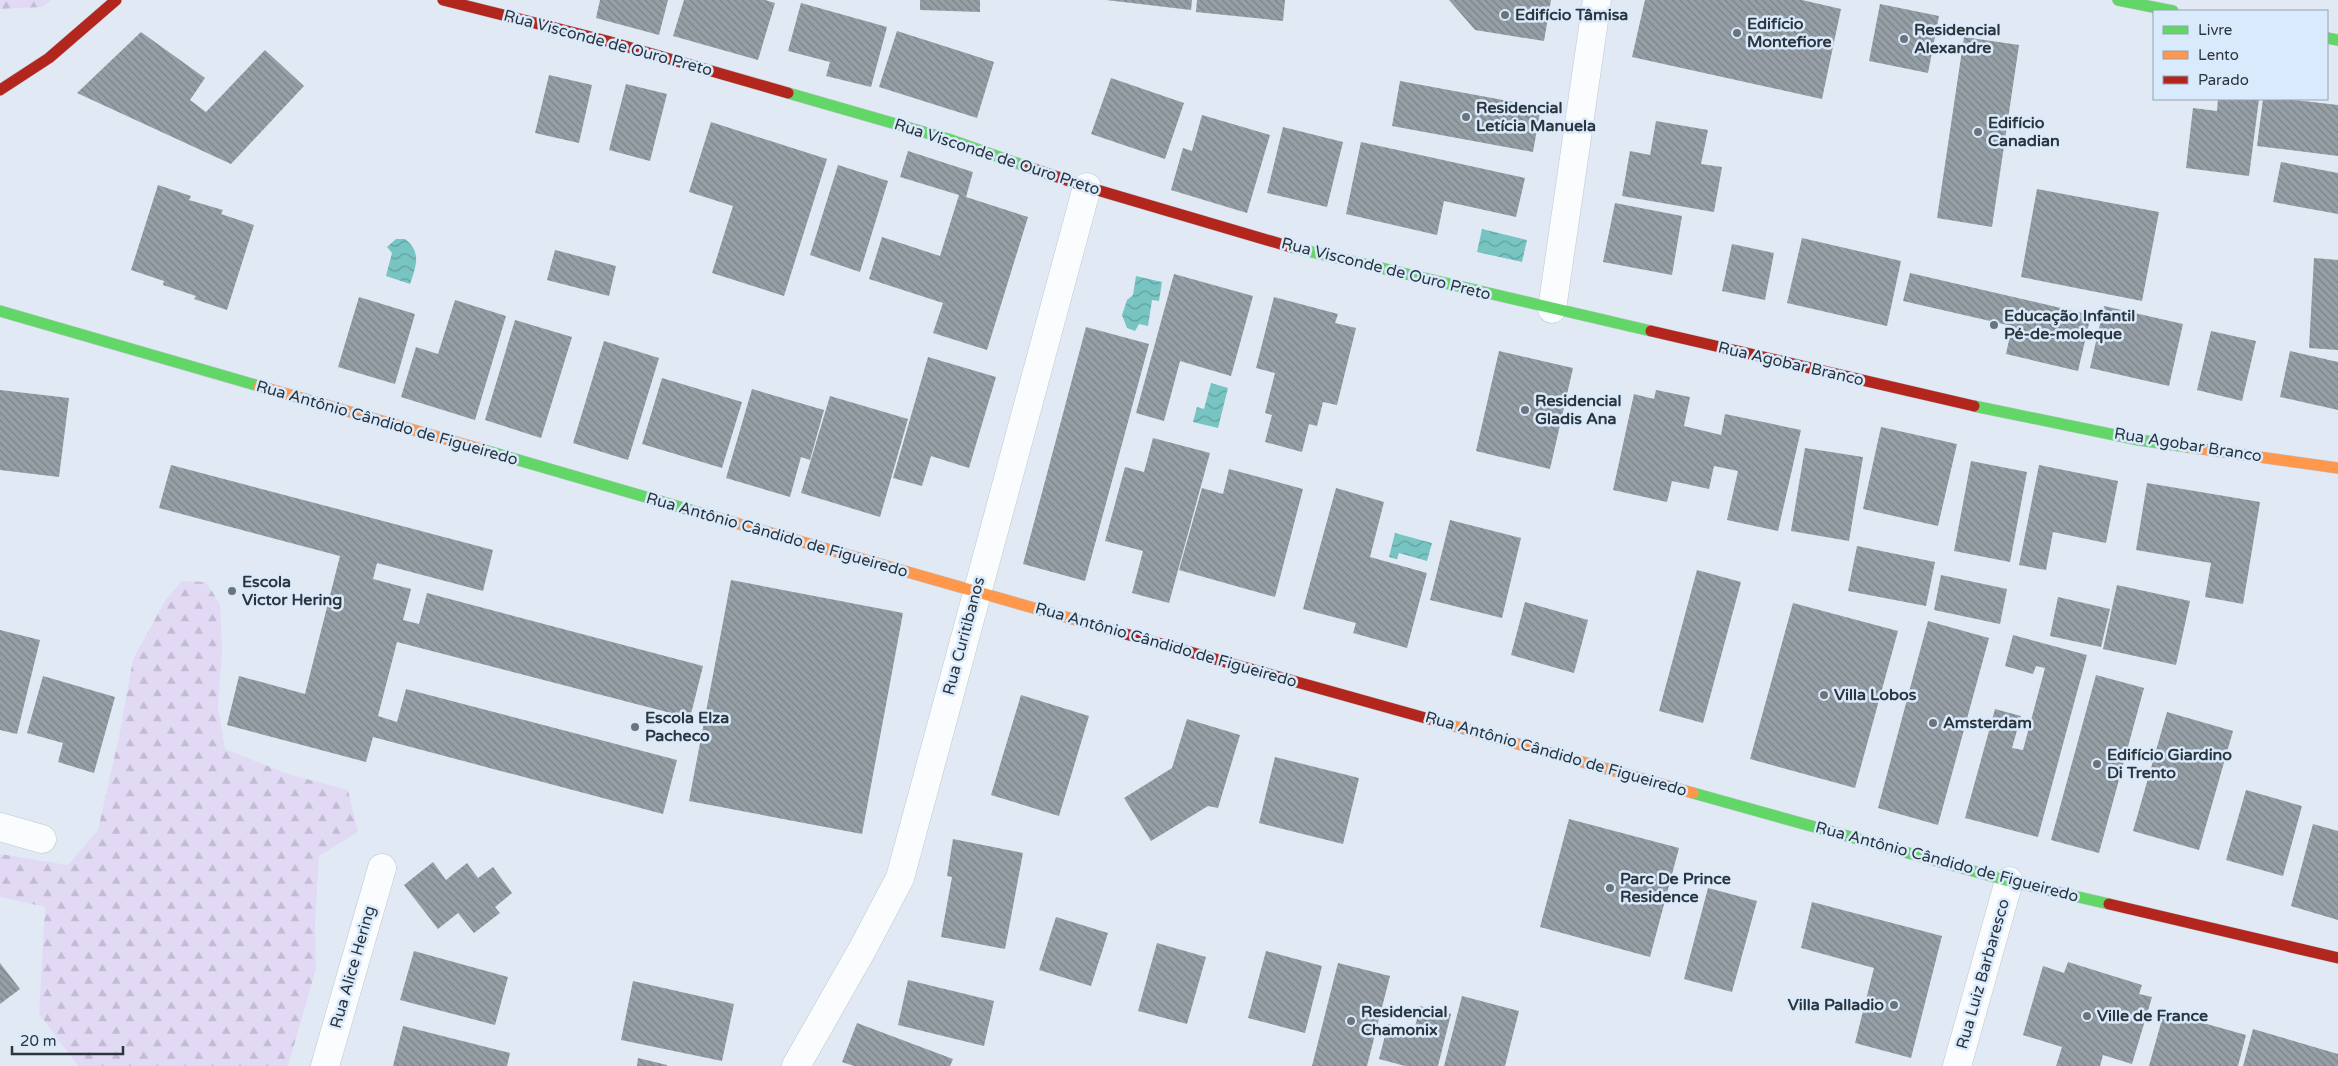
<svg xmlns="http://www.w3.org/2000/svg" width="2338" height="1066" font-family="'Varela Round',sans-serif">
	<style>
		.forest { fill: url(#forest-firs) }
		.water { fill: url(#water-waves) }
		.building { fill: url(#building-back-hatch) }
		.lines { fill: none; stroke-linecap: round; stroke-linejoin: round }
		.street-casing { stroke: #bfc7d0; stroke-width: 29 }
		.fast-casing { stroke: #bfc7d0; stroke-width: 12 }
		.slow-casing { stroke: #bfc7d0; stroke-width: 12 }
		.jam-casing { stroke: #bfc7d0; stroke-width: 12 }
		.street { stroke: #fafcfd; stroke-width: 28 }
		.fast { stroke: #63d668; stroke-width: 11 }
		.slow { stroke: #ff974d; stroke-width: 11 }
		.jam { stroke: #b3261e; stroke-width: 11 }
		.poi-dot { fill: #6b747c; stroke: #d9eafc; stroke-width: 2 }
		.labels { text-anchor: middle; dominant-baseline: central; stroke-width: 5; stroke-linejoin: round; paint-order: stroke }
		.poi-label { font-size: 16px; font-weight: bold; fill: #2c343c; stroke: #d9eafc; text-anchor: start }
		.street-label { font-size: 16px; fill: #2c343c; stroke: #d9eafc }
	</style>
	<defs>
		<pattern id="forest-firs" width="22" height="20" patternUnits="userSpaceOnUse" patternTransform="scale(1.25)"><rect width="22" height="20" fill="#e2daf5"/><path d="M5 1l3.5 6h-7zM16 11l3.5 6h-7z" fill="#c2bcd3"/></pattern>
		<pattern id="water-waves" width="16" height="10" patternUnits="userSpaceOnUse" patternTransform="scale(1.25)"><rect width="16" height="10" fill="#77c4c2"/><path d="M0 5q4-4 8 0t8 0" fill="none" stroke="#62a09f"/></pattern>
		<pattern id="building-back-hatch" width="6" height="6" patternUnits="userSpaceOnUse" patternTransform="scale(1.25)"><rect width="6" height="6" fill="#959fa5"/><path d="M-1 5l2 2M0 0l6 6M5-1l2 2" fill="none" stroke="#7a8288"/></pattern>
	</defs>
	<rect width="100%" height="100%" fill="#e1eaf4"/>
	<path class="forest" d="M0 0H52L42 7 0 9Z
		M182 581 206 582 220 604 222 650 218 708 225 749 288 774 348 790 358 832 319 856 315 923 316 969 288 1066H78L39 1014 45 907 0 897V854L68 865 98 830 119 737 133 659 166 599Z"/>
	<path class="water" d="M1482 229 1527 240 1522 262 1477 252Z
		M396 239H405C422 252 416 266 410 284L386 276 392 253 387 247Z
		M1136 276 1162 282 1159 301 1152 300 1148 326 1139 324 1135 331 1127 328 1122 315 1127 300 1133 295Z
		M1211 383 1228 388 1218 428 1193 422 1197 407 1204 409Z
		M1395 533 1432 543 1427 561 1399 553 1397 559 1389 557Z"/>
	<path class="building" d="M600 0H668L659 35 596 18Z
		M684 0H765L775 3 758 60 673 36Z
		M920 0H980V12L920 10Z
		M1106 0H1192L1191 10Z
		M1197 0H1285L1283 21 1196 12Z
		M1449 0H1551L1544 41 1475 30Z
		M1645 0H1802L1841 9 1822 99 1632 57Z
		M801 3 887 27 871 87 826 76 830 62 788 51Z
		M1880 4 1939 16 1928 73 1869 61Z
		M897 31 994 62 977 118 879 87Z
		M141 32 205 78 190 100 206 112 265 50 304 86 231 164 77 93Z
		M1964 37 2019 45 1992 227 1937 218Z
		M549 75 592 85 579 143 535 133Z
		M1111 78 1184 103 1165 159 1091 134Z
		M1400 81 1541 107 1533 152 1392 126Z
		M626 84 667 94 650 161 609 150Z
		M2218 99H2259L2249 176 2186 168 2193 108 2217 111Z
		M2263 99H2286L2338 105V156L2257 146Z
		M1202 115 1270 135 1247 213 1171 190 1183 148 1192 151Z
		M1656 121 1708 130 1701 164 1722 167 1714 212 1622 196 1630 151 1650 155Z
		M711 122 827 159 784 296 712 273 733 206 689 192Z
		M1283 127 1343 142 1327 207 1267 193Z
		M1361 142 1525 178 1516 217 1444 201 1437 235 1346 214Z
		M908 151 973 172 966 197 1028 217 987 350 933 333 943 303 869 279 882 237 940 256 959 195 900 177Z
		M2281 162 2338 173V214L2273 202Z
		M838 165 888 181 860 272 810 255Z
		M158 185 191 196 189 200 223 210 221 214 254 225 227 310 194 299 196 296 163 285 164 281 131 270Z
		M2037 189 2159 212 2142 301 2021 277Z
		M1615 203 1682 216 1672 275 1603 262Z
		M1802 238 1901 261 1887 326 1787 303Z
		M1732 244 1774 253 1765 300 1722 291Z
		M555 250 616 266 609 296 547 280Z
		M2314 258 2338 260V350L2309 348Z
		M1910 273 2091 315 2078 371 2006 354 2012 326 1903 301Z
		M1174 274 1253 296 1231 376 1180 361 1164 421 1136 413Z
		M359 297 415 314 395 384 338 367Z
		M1274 297 1338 314 1335 323 1356 328 1337 405 1323 402 1317 426 1309 424 1302 452 1265 442 1272 415 1265 413 1275 373 1256 368Z
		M455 300 506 316 475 420 401 397 416 347 438 354Z
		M2104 306 2183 324 2169 386 2090 368Z
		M515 320 572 337 541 438 485 420Z
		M1086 327 1149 344 1085 581 1023 564Z
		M2211 331 2256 341 2242 401 2197 390Z
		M604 341 659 358 628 460 573 443Z
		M1499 351 1573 368 1550 469 1476 451Z
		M2290 351 2338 362V410L2280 397Z
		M928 357 996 377 969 468 931 456 922 486 893 478Z
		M662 378 742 402 722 468 642 444Z
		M752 389 824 410 810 460 801 457 790 497 726 478Z
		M0 390 69 398 59 477 0 470Z
		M1656 390 1690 397 1684 426 1721 435 1725 414 1801 430 1778 531 1727 520 1738 471 1714 466 1709 489 1672 481 1667 502 1613 490 1634 394 1654 399Z
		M830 396 908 419 880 517 801 493Z
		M1881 427 1957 444 1938 526 1863 509Z
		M1153 438 1210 453 1169 603 1132 593 1143 551 1105 541 1125 467 1144 472Z
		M1805 448 1863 457 1849 541 1791 531Z
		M1971 461 2027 472 2010 562 1954 551Z
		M171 465 493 550 483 591 377 563 373 579 411 589 403 620 419 624 427 593 703 666 690 718 397 642 378 716 397 722 406 689 677 760 663 814 373 737 366 762 227 725 239 676 305 694 340 556 159 508Z
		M2039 465 2118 481 2106 543 2053 532 2046 570 2019 565Z
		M1229 469 1303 489 1275 597 1179 570 1202 488 1223 494Z
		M2147 483 2260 502 2243 604 2205 597 2211 563 2136 550Z
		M1336 488 1384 502 1370 557 1427 573 1407 648 1353 633 1356 623 1303 609Z
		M1450 520 1521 538 1502 618 1430 600Z
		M1857 546 1935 562 1926 606 1848 591Z
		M1697 570 1741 582 1703 723 1659 711Z
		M1941 575 2007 589 2000 624 1934 610Z
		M731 580 903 613 862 834 689 801Z
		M2117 585 2190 601 2176 665 2103 649Z
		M2058 597 2110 609 2101 647 2050 636Z
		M1525 602 1588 620 1574 673 1511 655Z
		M1793 603 1898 631 1855 788 1750 759Z
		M1928 621 1989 638 1938 825 1878 808Z
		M0 630 40 640 17 734 0 730Z
		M2013 635 2087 655 2038 837 1965 818 1995 709 2021 716 2012 748 2023 750 2045 668 2036 666 2033 674 2005 666Z
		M2096 675 2144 688 2099 853 2051 840Z
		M43 676 115 697 94 773 58 762 63 743 27 733Z
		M1021 695 1089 716 1059 816 991 795Z
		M2167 712 2233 731 2199 850 2133 831Z
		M1187 719 1240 735 1218 808 1208 806 1151 841 1124 798 1172 768Z
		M1275 757 1359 778 1343 844 1259 823Z
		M2246 790 2302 806 2283 876 2226 860Z
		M1569 819 1679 848 1650 957 1540 927Z
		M2313 824 2338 831V920L2291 906Z
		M953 839 1023 853 1005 949 941 937 952 877 947 876Z
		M433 862 446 880 467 863 478 878 493 867 512 893 495 907 500 913 474 933 458 913 438 929 404 885Z
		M1708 888 1757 901 1732 992 1684 979Z
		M1812 902 1942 936 1911 1058 1855 1043 1874 968 1801 948Z
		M1056 917 1108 933 1091 986 1039 970Z
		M1157 943 1206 957 1187 1024 1138 1011Z
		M414 951 508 977 495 1025 400 1000Z
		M1266 951 1322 966 1305 1033 1248 1018Z
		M2068 962 2142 985 2139 994 2152 997 2132 1064 2103 1055 2100 1066H2056L2062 1047 2023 1035 2043 966 2064 973Z
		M0 963 20 989 0 1004Z
		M1338 963 1390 976 1367 1066H1312Z
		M908 980 994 1001 984 1046 898 1025Z
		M633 981 734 1004 722 1061 621 1040Z
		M1462 996 1519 1011 1505 1066H1444Z
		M1420 1006 1451 1014 1438 1066H1405L1379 1059 1388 1024 1414 1031Z
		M2164 1012 2246 1035 2238 1066H2149Z
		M857 1023 953 1059 950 1066H854L842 1062Z
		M403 1026 510 1053 507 1066H393Z
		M2253 1029 2338 1054V1066H2243Z
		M638 1058 667 1065V1066H637Z"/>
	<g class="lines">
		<defs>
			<path id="street" d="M1552 309 1597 0
				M0 827 42 839
				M325 1066 382 868
				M796 1066 862 950 900 878 1087 187
				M1957 1066 2009 881"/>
			<path id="fast" d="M2118 0 2173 11
				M2327 38 2338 40
				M788 93 948 139 1028 167
				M1291 247 1651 331
				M0 311 259 386
				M1974 406 2139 440 2188 447
				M484 450 711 516
				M1693 793 2009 881 2109 904"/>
			<path id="slow" d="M259 386 484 450
				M2188 447 2338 468
				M711 516 1083 622
				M1429 719 1693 793"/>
			<path id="jam" d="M443 0 607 41 788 93
				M0 90 49 58 116 0
				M1028 167 1087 187 1291 247
				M1651 331 1974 406
				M1083 622 1429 719
				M2109 904 2338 958"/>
		</defs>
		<use href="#street" class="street-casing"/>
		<use href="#fast" class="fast-casing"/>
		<use href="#slow" class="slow-casing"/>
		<use href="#jam" class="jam-casing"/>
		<use href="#street" class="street"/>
		<use href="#fast" class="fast"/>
		<use href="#slow" class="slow"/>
		<use href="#jam" class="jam"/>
	</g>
	<g class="poi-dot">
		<circle cx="1505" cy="15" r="5"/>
		<circle cx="1737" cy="33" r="5"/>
		<circle cx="1904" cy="39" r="5"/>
		<circle cx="1466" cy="117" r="5"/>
		<circle cx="1978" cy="132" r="5"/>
		<circle cx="1994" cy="325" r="5"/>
		<circle cx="1525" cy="410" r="5"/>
		<circle cx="232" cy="591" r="5"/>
		<circle cx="1824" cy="695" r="5"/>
		<circle cx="1933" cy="723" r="5"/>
		<circle cx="635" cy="727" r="5"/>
		<circle cx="2097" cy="764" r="5"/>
		<circle cx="1610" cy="888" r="5"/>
		<circle cx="1894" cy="1005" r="5"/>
		<circle cx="2087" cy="1016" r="5"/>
		<circle cx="1351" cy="1021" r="5"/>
	</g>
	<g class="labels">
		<g class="poi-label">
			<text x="1515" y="15">Edifício Tâmisa</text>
			<text x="1747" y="24">Edifício<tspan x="1747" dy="18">Montefiore</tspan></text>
			<text x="1914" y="30">Residencial<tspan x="1914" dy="18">Alexandre</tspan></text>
			<text x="1476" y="108">Residencial<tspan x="1476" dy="18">Letícia Manuela</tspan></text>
			<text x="1988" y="123">Edifício<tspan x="1988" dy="18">Canadian</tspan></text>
			<text x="2004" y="316">Educação Infantil<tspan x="2004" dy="18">Pé-de-moleque</tspan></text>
			<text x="1535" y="401">Residencial<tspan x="1535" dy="18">Gladis Ana</tspan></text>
			<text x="242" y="582">Escola<tspan x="242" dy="18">Victor Hering</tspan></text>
			<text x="1834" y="695">Villa Lobos</text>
			<text x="645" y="718">Escola Elza<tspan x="645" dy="18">Pacheco</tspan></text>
			<text x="1943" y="723">Amsterdam</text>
			<text x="2107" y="755">Edifício Giardino<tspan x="2107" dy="18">Di Trento</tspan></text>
			<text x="1620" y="879">Parc De Prince<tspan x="1620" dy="18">Residence</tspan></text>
			<text x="1884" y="1005" text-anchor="end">Villa Palladio</text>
			<text x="1361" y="1012">Residencial<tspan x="1361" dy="18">Chamonix</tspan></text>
			<text x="2097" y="1016">Ville de France</text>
		</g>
		<g class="street-label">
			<text transform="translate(608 43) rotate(15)">Rua Visconde de Ouro Preto</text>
			<text transform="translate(997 157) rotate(18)">Rua Visconde de Ouro Preto</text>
			<text transform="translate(1386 269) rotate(14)">Rua Visconde de Ouro Preto</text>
			<text transform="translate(1791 364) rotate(13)">Rua Agobar Branco</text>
			<text transform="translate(387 423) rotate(16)">Rua Antônio Cândido de Figueiredo</text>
			<text transform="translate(2188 445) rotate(9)">Rua Agobar Branco</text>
			<text transform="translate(777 535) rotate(16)">Rua Antônio Cândido de Figueiredo</text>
			<text transform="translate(964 636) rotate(-75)">Rua Curitibanos</text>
			<text transform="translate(1166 645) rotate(16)">Rua Antônio Cândido de Figueiredo</text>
			<text transform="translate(1556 754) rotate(16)">Rua Antônio Cândido de Figueiredo</text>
			<text transform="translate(1947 862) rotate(15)">Rua Antônio Cândido de Figueiredo</text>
			<text transform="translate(353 967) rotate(-74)">Rua Alice Hering</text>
			<text transform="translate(1983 974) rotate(-74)">Rua Luiz Barbaresco</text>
		</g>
	</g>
	<rect x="2153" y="10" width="175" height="90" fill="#d9eafc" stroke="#94a1af"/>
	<rect x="2163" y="26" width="25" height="8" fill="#63d668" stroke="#94a1af"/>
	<text x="2198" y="35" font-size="15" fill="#2c343c">Livre</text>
	<rect x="2163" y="51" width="25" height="8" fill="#ff974d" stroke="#94a1af"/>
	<text x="2198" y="60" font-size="15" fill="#2c343c">Lento</text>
	<rect x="2163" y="76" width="25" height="8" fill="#b3261e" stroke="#94a1af"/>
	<text x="2198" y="85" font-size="15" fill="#2c343c">Parado</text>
	<path d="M12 1046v8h111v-8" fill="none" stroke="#2c343c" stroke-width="2.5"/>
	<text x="20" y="1046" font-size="15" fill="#2c343c" stroke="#d9eafc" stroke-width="4" paint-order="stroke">20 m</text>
</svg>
